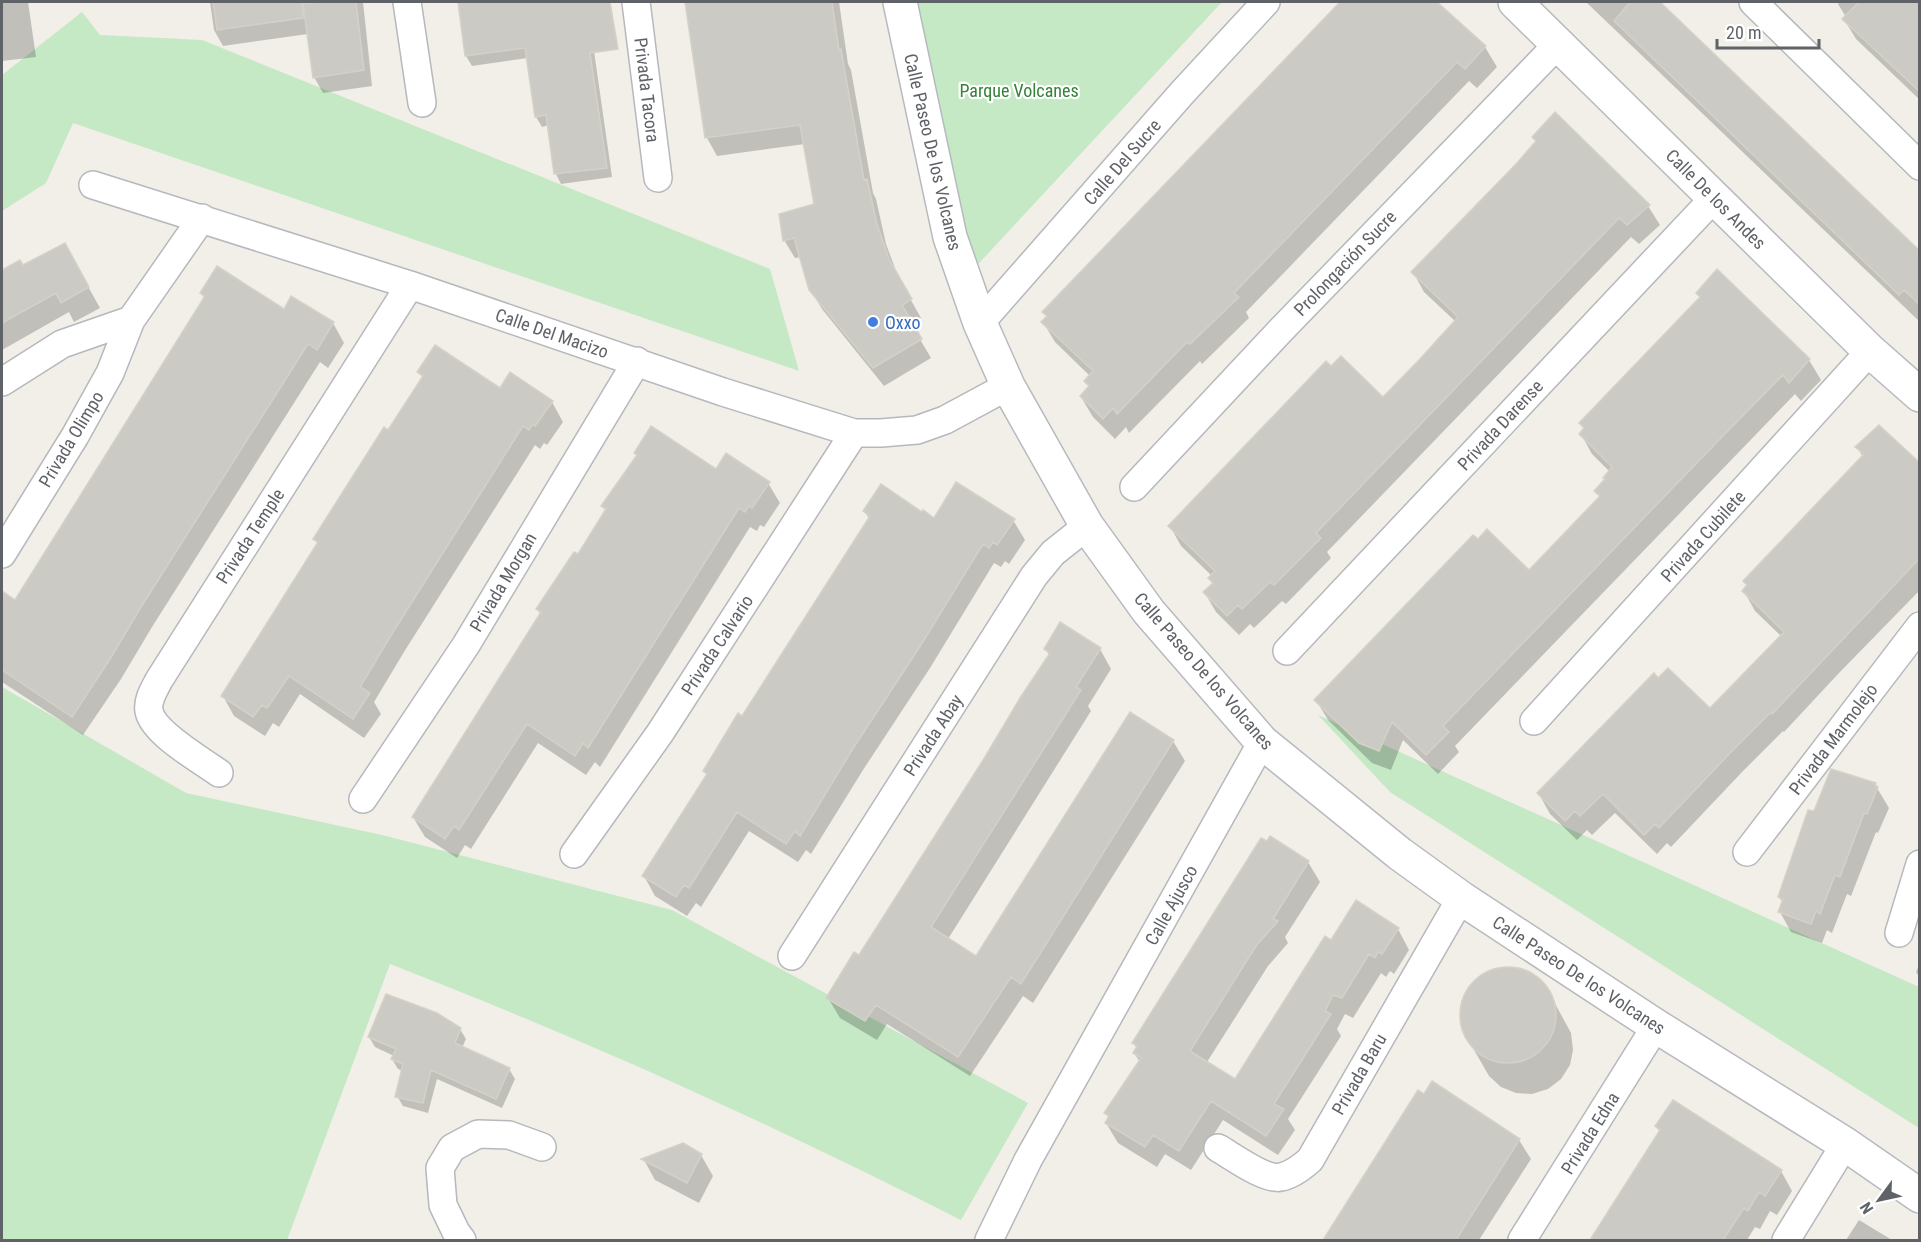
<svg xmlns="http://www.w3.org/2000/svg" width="1921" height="1242" font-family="'Roboto Condensed',sans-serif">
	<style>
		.green { fill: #c5e8c5 }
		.shadow { fill: #0003 }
		.building { fill: #cccac5; stroke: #d6d1c6; stroke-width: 1.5 }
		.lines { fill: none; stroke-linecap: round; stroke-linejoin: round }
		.street-casing { stroke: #b5b8bc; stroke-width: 30 }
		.secondary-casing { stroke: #b6babf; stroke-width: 36 }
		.street { stroke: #fff; stroke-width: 27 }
		.secondary { stroke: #fff; stroke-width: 33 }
		.shop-dot { fill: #3f7fe0; stroke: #fff; stroke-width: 2 }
		.labels { text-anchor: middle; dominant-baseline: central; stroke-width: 4.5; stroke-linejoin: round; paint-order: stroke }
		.street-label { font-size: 18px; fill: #5f6368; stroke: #fff }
		.park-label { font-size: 18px; fill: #348238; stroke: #fff }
		.shop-label { font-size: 18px; fill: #366cbe; stroke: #fff; text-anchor: start }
	</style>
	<rect width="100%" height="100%" fill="#f1efe8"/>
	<path class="green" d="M915 2H1222L967 276Z
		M82 12 100 35 202 40 770 269 799 371 73 123 46 183 2 211V75Z
		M2 687 186 793 382 835 672 910 1028 1103 961 1220C776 1126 584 1039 390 964L287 1240H2Z
		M1318 715 1919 987V1128L1390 792Z"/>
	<path class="shadow" d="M2 2H33H28L36 57 2 61Z
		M210 2H363L372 86 323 93 314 77 308 34 223 46 214 30Z
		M459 2H587L612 177 561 184 556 174 549 125 542 127 536 117 528 58 472 66 466 56Z
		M687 2H839L848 64 851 70 873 193 876 199 886 244 899 279 921 318 911 324 931 358 884 386 822 309 811 290 801 257 795 258 784 240 816 205 805 144 717 156 707 138Z
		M1343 2H1437L1485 47 1497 67 1477 88 1469 81 1246 312 1249 318 1202 364 1200 361 1129 433 1126 427 1115 439 1093 417 1081 397 1090 388 1086 381 1090 376 1055 342 1043 322 1047 318 1044 312Z
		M1586 2H1658L1920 252V322Z
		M1840 2H1920V100L1856 39 1844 19 1846 17 1838 4Z
		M1534 137 1648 206 1660 225 1639 244 1631 237 1327 552 1331 558 1286 604 1282 601 1254 628 1250 624 1239 635 1216 612 1205 593 1214 584 1210 578 1212 576 1181 546 1170 526 1383 399 1456 322 1424 292 1413 272 1537 143Z
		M20 262 23 267 76 265 100 308 74 322 69 312 2 350V272Z
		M1717 271 1809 360 1821 380 1801 401 1795 394 1455 746 1459 752 1438 774 1403 740 1391 770 1372 763 1328 720 1316 700 1529 572 1600 498 1596 491 1606 480 1610 472 1592 454 1581 434 1585 430 1581 423 1701 299 1697 293Z
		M201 293 284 311 333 323 344 343 328 368 320 362 152 627 121 679 83 735 2 682V623L205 299Z
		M419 372 552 402 563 422 547 445 544 443 540 449 535 445 404 652 374 702 381 714 364 738 300 694 279 727 273 723 265 736 234 716 223 696 318 545 315 539 389 432 423 379Z
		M1857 447 1920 468V590L1839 673 1784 732 1783 731 1743 771 1671 847 1667 843 1657 854 1615 813 1592 835 1587 830 1577 840 1550 814 1539 794 1658 680 1710 710 1782 637 1755 611 1744 591 1748 586 1744 581 1863 457Z
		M635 453 768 483 780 503 764 527 760 525 757 531 750 527 600 767 595 762 586 775 538 743 471 849 465 845 457 858 425 837 413 817 541 615 537 609 578 556 606 512 603 506 638 457Z
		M865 511 922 514 935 520H1013L1025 540 1009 564 1005 561 1001 567 994 563 930 668 863 770 811 854 806 850 798 862 749 831 701 907 696 903 687 916 655 896 644 876 707 776 705 771 743 718 869 519Z
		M1045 649H1100L1111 669 1088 706 1091 711 948 939 977 958 1131 714 1173 741 1185 761 1033 1003 1023 996 970 1076 887 1024 877 1040 840 1018 828 998 860 957 1050 656Z
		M1877 788 1889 808 1878 833 1876 832 1851 896 1847 894 1832 933 1827 930 1822 943 1791 932 1780 912 1783 903 1779 897 1814 813Z
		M1270 838 1308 862 1320 882 1285 937 1288 943 1268 966 1207 1062 1235 1081 1331 942 1398 929 1409 950 1394 974 1390 971 1386 977 1381 973 1353 1018 1345 1014 1337 1029 1341 1036 1288 1119 1295 1130 1278 1155 1223 1120 1191 1170 1165 1154 1157 1167 1118 1143 1106 1123 1109 1119 1106 1113 1140 1062 1134 1053 1137 1049 1134 1043Z
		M1920 963V978L1916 972Z
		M1508 967 1523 970 1536 977 1546 987 1571 1033 1573 1050 1570 1065 1561 1079 1548 1089 1532 1094 1516 1093 1501 1087 1489 1076 1462 1029 1460 1014 1463 999 1469 986 1480 976 1493 969Z
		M460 1029 466 1039 462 1048 509 1069 515 1079 502 1108 437 1079 428 1113 403 1106 397 1096 403 1071 398 1069 392 1059 394 1056 375 1047 369 1037Z
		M1425 1096 1519 1140 1531 1159 1479 1240H1335L1330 1232Z
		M1656 1127 1781 1171 1792 1191 1777 1215 1770 1211 1760 1229 1755 1227 1747 1240H1592L1660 1132Z
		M701 1155 713 1176 699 1203 655 1180 644 1160Z
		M1859 1220 1892 1240H1846Z"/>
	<path class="building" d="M213 2H302L303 18 217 30Z
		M321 2H356L364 70 313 78 303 4Z
		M458 2H610L618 49 590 53 607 168 554 174 546 115 535 117 525 48 465 56Z
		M685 2H832L839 50 841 49 864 180 867 179 877 224 889 259 912 299 902 305 922 339 873 368 809 290 794 238 783 241 779 214 814 204 800 125 705 138Z
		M1340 2H1437L1486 46 1465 69 1457 62 1234 293 1239 297 1190 344 1187 342 1117 414 1113 408 1103 419 1080 396 1089 386 1084 381 1093 371 1041 322 1047 316 1042 312Z
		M1630 2H1660L1920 251V305L1904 290 1899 295 1614 21Z
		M1859 2H1920V92L1842 19Z
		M1555 112 1650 205 1627 225 1619 218 1316 533 1321 538 1274 585 1270 582 1242 609 1238 605 1227 616 1203 592 1213 583 1208 578 1215 571 1168 526 1326 361 1331 366 1341 356 1383 397 1420 359 1458 317 1411 272 1517 163 1536 141 1532 137Z
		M65 243 89 287 61 303 56 293 2 323V270L20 260 23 265Z
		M217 266 284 309 291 296 334 322 317 350 308 344 141 607 110 659 72 717 2 670V591L15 600 205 296 200 293Z
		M1717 269 1810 359 1789 383 1783 375 1719 440 1443 726 1449 732 1426 755 1392 722 1379 751 1359 743 1314 700 1473 535 1478 539 1487 529 1529 570 1600 496 1594 491 1605 479 1603 478 1612 467 1579 434 1584 428 1579 423 1700 297 1696 293Z
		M435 345 500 388 510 372 553 401 535 426 533 424 529 430 523 426 393 632 360 687 370 693 353 719 289 676 267 708 262 705 253 717 221 696 318 542 313 539 384 427 388 430 423 376 417 372Z
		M1879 425 1920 463V558L1772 714 1771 712 1732 751 1659 828 1655 824 1644 835 1603 794 1580 816 1575 811 1565 821 1537 793 1654 673 1658 678 1668 668 1710 708 1784 632 1742 591 1747 585 1743 581 1864 454 1855 447Z
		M651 426 716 469 726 453 770 482 752 508 749 506 745 512 739 508 588 748 583 743 575 756 527 724 459 830 454 826 445 839 412 817 541 612 536 609 574 552 578 554 606 509 601 506 637 455 634 453Z
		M956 482 1015 519 997 545 993 542 989 548 983 544 919 648 852 750 800 836 795 831 786 844 737 812 689 888 684 885 676 897 642 876 707 774 703 771 738 713 742 716 870 516 863 511 881 484 922 512 923 510 934 518Z
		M1060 622 1101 648 1076 687 1081 690 931 927 976 956 1130 712 1174 740 1021 984 1011 977 958 1057 876 1005 865 1021 826 998 854 952 859 955 985 757 1020 698 1050 653 1044 649Z
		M1831 769 1876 783 1875 785 1878 787 1867 814 1864 813 1840 877 1835 875 1820 914 1816 911 1811 924 1778 912 1783 899 1778 897 1808 810 1814 811Z
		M1270 836 1309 861 1273 919 1278 921 1256 946 1190 1051 1235 1079 1325 936 1331 940 1356 900 1399 928 1382 954 1378 952 1375 958 1369 954 1342 998 1333 995 1325 1011 1331 1014 1274 1104 1284 1109 1266 1136 1211 1101 1179 1151 1153 1135 1145 1147 1105 1123 1109 1116 1104 1113 1141 1058 1133 1053 1137 1046 1132 1043 1261 838 1267 841Z
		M1460 1015a48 48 0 1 1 96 0a48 48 0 1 1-96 0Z
		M386 994 437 1013 461 1028 455 1043 510 1068 496 1099 431 1070 423 1103 395 1097 403 1064 391 1059 396 1049 368 1037Z
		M1432 1081 1520 1139 1456 1240H1323L1418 1090 1424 1094Z
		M1673 1100 1782 1170 1765 1196 1759 1192 1748 1211 1744 1208 1723 1240H1590L1660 1130 1655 1126Z
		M683 1143 702 1154 687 1183 641 1159Z"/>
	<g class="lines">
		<defs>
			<path id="street" d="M407 2 422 103
				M636 2 658 178
				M1753 2 1920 166
				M93 185 410 285 723 392 854 433H881L917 430 945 420 1008 386
				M980 323 1182 93 1266 2
				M2 382 62 344 131 320
				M1134 487 1281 330 1559 43
				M2 554 75 436 110 373 131 320 202 218
				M1287 651 1714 198
				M1534 721 1870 351
				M219 773C201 760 153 733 149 711 147 700 154 690 159 680L410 285
				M363 799 466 645 637 361
				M1747 852 1920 626
				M574 854 660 733 854 433
				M1899 933 1920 864
				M792 956 1034 576 1053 553 1087 526
				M1218 1148C1232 1156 1266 1181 1281 1177 1292 1175 1302 1167 1310 1160L1461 898
				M462 1240 456 1232 443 1205 440 1168 452 1148 478 1134 509 1135 542 1147
				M989 1240 1028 1160 1262 742
				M1522 1240 1656 1026
				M1786 1240 1845 1144"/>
			<path id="secondary" d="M900 2 950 237 980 323 1008 386 1087 526 1149 612 1262 742 1400 854 1461 898 1656 1026 1845 1144 1920 1196
				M1515 2 1870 351 1920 395"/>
		</defs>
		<use href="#street" class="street-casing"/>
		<use href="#secondary" class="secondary-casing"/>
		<use href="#street" class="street"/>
		<use href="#secondary" class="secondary"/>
	</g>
	<circle class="shop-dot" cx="873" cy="322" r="6"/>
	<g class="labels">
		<g class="street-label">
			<text transform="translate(647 90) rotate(83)">Privada Tacora</text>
			<text transform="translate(933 152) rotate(77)">Calle Paseo De los Volcanes</text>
			<text transform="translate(1122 162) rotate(-49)">Calle Del Sucre</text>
			<text transform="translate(1716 199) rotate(45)">Calle De los Andes</text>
			<text transform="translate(1345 263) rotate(-46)">Prolongación Sucre</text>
			<text transform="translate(552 333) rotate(19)">Calle Del Macizo</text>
			<text transform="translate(1500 425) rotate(-47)">Privada Darense</text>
			<text transform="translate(71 439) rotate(-59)">Privada Olimpo</text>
			<text transform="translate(250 536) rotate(-57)">Privada Temple</text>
			<text transform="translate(1703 536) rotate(-48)">Privada Cubilete</text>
			<text transform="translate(503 582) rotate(-59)">Privada Morgan</text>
			<text transform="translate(717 645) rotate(-57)">Privada Calvario</text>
			<text transform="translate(1204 671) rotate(49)">Calle Paseo De los Volcanes</text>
			<text transform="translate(933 735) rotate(-57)">Privada Abay</text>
			<text transform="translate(1833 739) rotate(-53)">Privada Marmolejo</text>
			<text transform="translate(1171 905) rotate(-61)">Calle Ajusco</text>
			<text transform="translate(1579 975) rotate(33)">Calle Paseo De los Volcanes</text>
			<text transform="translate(1359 1074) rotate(-60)">Privada Baru</text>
			<text transform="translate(1590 1133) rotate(-58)">Privada Edna</text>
		</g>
		<g class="park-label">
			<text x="1019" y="90">Parque Volcanes</text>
		</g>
		<g class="shop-label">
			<text x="885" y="322">Oxxo</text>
		</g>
	</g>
	<rect width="1921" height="1242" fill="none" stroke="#5f6368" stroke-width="6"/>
	<g transform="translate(1879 1200) rotate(237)" stroke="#ffffff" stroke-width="4.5" paint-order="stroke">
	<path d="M0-4.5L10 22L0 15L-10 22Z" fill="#5f6368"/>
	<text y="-9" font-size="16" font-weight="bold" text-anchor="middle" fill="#5f6368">N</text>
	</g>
	<path d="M1717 39v9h102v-9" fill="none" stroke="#5f6368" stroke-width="3"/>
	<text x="1726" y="39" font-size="18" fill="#5f6368" stroke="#ffffff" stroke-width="4.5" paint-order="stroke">20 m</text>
</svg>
